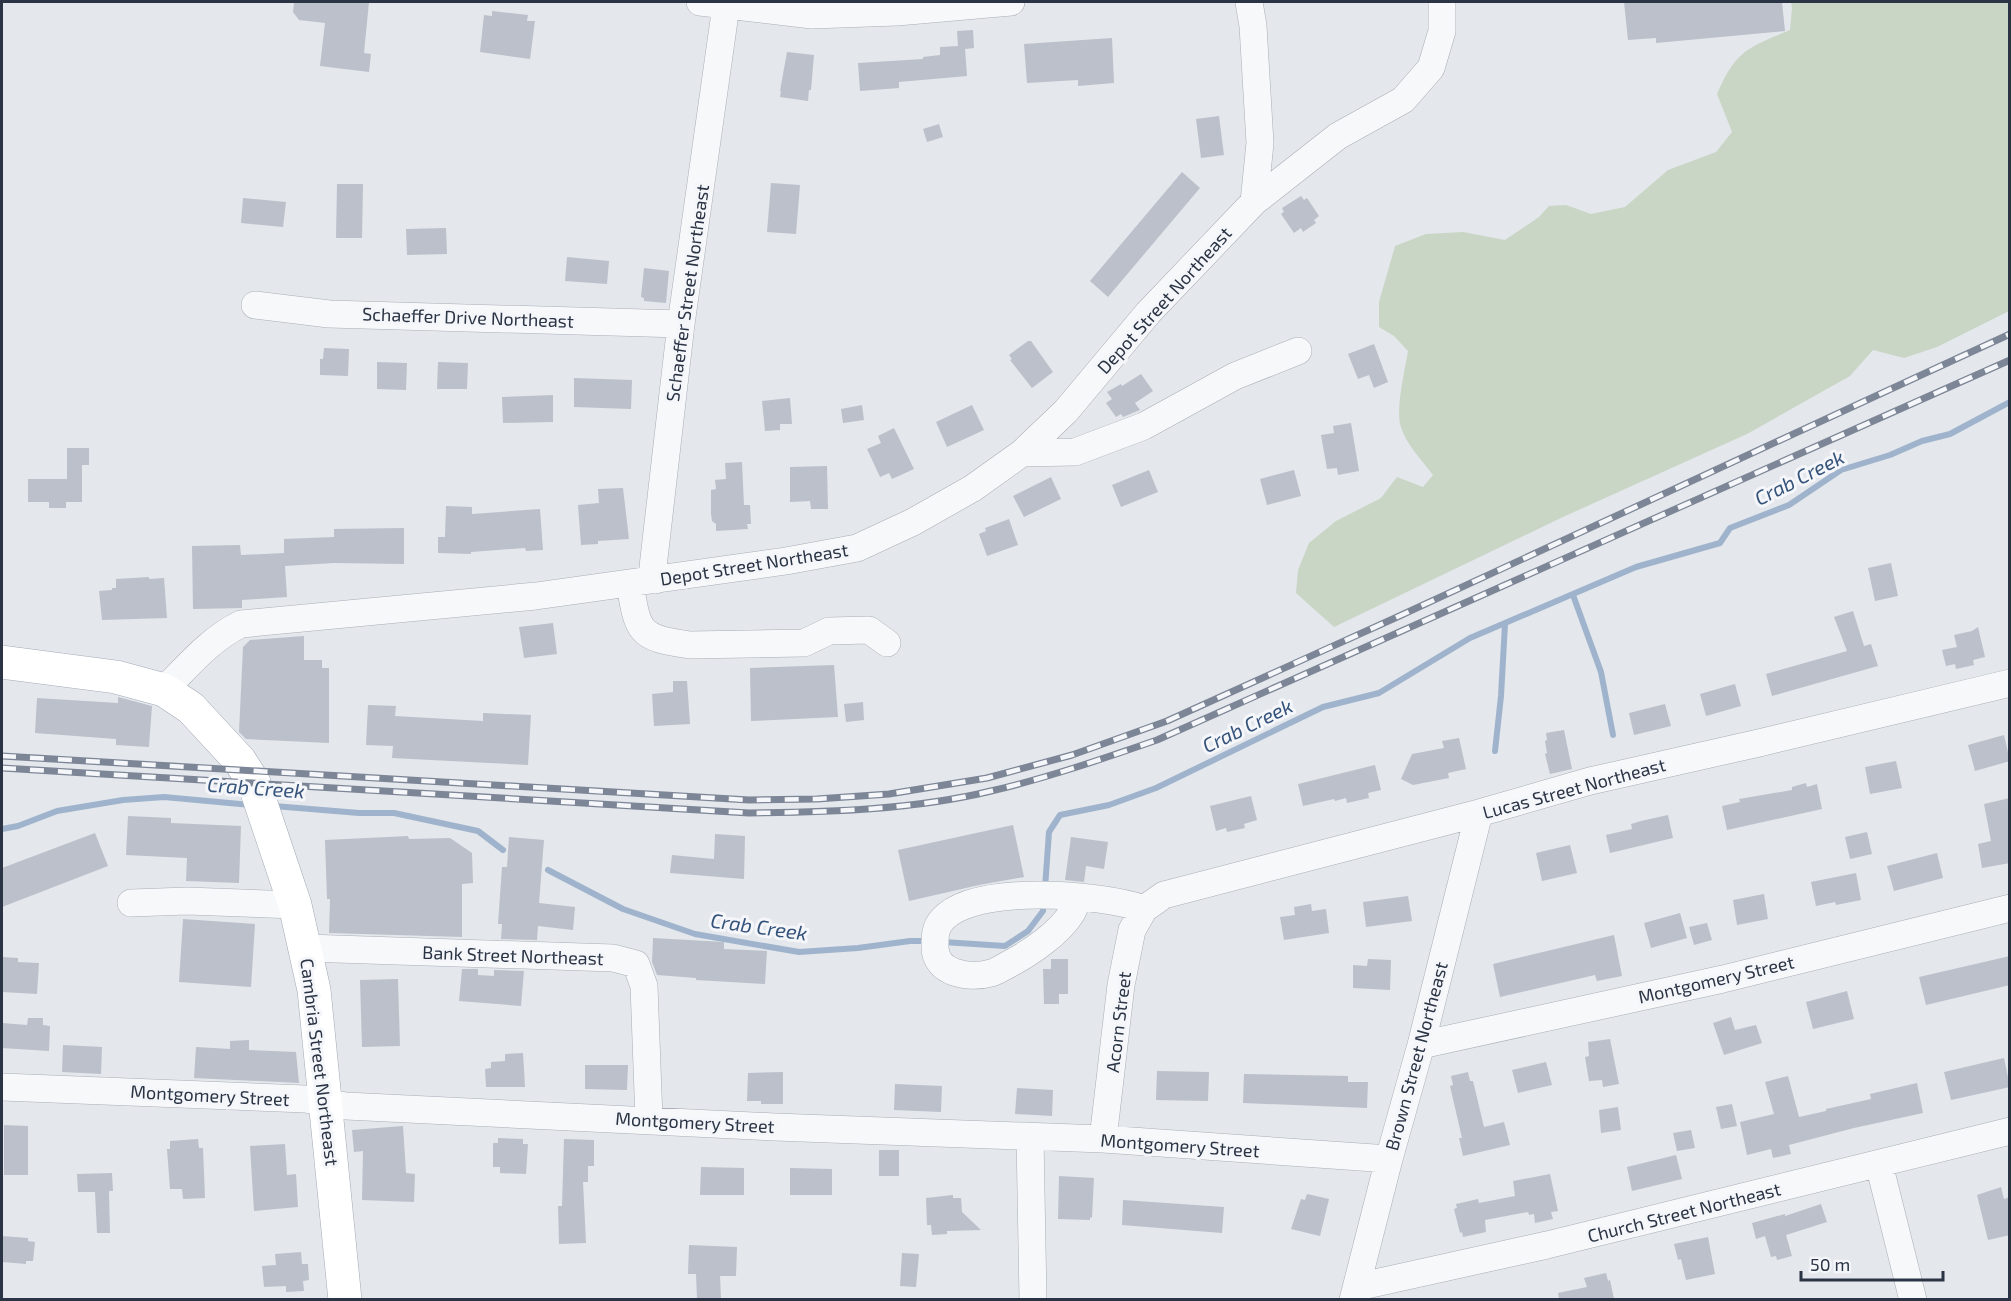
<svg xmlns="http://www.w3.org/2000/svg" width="2011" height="1301" font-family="'Exo 2',sans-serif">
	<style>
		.green { fill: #c9d6c5 }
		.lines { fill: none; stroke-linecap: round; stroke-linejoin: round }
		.stream { stroke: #9fb4cc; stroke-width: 6 }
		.building { fill: #bbc0ca }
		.minor-casing { stroke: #a9aeb7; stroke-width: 28 }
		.major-casing { stroke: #a3abb8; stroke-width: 34 }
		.minor { stroke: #f7f8fa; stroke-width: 27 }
		.major { stroke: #fff; stroke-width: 33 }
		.rail-casing { stroke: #7d8696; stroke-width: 7 }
		.rail { stroke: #f4f6f9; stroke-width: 4.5; stroke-dasharray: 14; stroke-linecap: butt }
		.labels { text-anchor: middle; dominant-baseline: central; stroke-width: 6; stroke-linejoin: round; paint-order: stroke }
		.street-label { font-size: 18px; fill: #2b3445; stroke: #f4f6f9 }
		.water-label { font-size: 20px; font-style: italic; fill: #34527a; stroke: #f4f6f9 }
	</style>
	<rect width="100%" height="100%" fill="#e4e7ec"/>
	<path class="green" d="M1791 2H2009V311L1937 347 1904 358 1873 350 1850 376 1747 434 1563 517 1334 627 1296 593 1298 570 1309 543 1336 521 1381 498 1397 477 1423 487 1433 475C1422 460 1407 446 1401 427 1395 412 1405 369 1408 351L1394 336 1379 327V302L1395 246 1426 234 1463 232 1505 240 1539 217 1549 206 1566 205 1591 214 1625 207 1668 170 1716 152 1732 132 1717 94C1736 50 1747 48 1790 30L1792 8Z"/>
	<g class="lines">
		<path class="stream" d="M1573 595 1601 672 1613 735
			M1495 751 1501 696 1505 624
			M274 806 359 813H394L478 831 503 850
			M2 829 18 826 57 811 123 800 164 797 251 805
			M548 870 623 909 695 934 799 952 858 948 910 941H930
			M1045 888 1049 832 1060 815 1109 805 1156 788 1323 707 1379 693 1470 638 1636 567 1720 543 1730 528 1789 505 1841 470 1890 455 1922 441 1950 434 2010 402
			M943 942 1005 946 1028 931 1043 911 1044 901"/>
	</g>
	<path class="building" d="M294 2H369L364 53 371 54 369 72 320 66 325 23 299 20 293 12Z
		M1624 2H1782L1785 31 1656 43V38L1628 40Z
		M492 11 528 15 527 21H535L530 59 480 52 484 15 492 16Z
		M973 30 974 48 965 49 967 76 899 82V88L860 91 858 63 923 59V57L940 55V47L958 46 957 31Z
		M1112 38 1114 83 1078 86V80L1027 83 1024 44Z
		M787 52 814 55 811 90H809L808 101 780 97 781 91H780Z
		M1219 116 1224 155 1201 158 1196 119Z
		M939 124 943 137 927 142 923 129Z
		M1182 172 1200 188 1108 297 1090 281Z
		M771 183 800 185 796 234 767 232Z
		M337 184H363L362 238H336Z
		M1301 196 1304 200 1307 198 1319 216 1314 220 1316 223 1303 232 1301 228 1294 233 1281 214 1284 212 1282 208Z
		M243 198 286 202 283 227 241 223Z
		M446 228 447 254 407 255 406 229Z
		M567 257 609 261 607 284 565 281Z
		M644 268 669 271 666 303 644 301V298L641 297Z
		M1028 341H1031L1053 372 1032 388 1010 360 1012 359 1009 355Z
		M1374 344 1388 382 1374 388 1369 375 1358 379 1348 354Z
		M324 348 349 349 348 376 320 375V359H323Z
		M377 362 407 363 406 390 377 389Z
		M438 362 468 363 467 389H437Z
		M1141 374 1153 391 1135 403 1140 410 1123 417 1121 414 1116 417 1106 403 1112 399 1107 392 1121 384 1122 386Z
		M574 378 632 380 631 409 574 407Z
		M553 395V422L503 423 502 397Z
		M790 398 792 424H780V430L765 431 762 401Z
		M862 405 864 420 843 423 841 409Z
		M972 405 984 430 947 447 936 422Z
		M1351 423 1359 471 1338 475 1337 468 1327 469 1321 435 1334 433 1333 426Z
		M894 428 914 469 892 479 889 473 880 477 867 449 881 443 878 436Z
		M67 448H89V465H82V502H66V508H49V502H28V479H67Z
		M742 462 744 505H750L751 524H747L748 529 716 531V524L712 521 711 514V490L716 489 715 480 726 479 725 463Z
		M827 466 828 509H811L810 501 790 502V467Z
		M1149 470 1158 492 1121 507 1112 485Z
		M1294 470 1301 496 1267 505 1260 479Z
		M1051 477 1061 499 1024 517 1013 496Z
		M623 488 629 539 598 541V544L581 545 578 505 599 503 598 489Z
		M446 506 472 507V514L540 509 543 550 526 551 525 548 471 552V554L438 553V537H445Z
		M1009 519 1018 545 987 556 979 534 986 531 985 528Z
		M404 528V564L334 563 285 566 287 597 242 600V608L193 609 192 546 240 545 241 555 284 553V539L334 537V529Z
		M1891 563 1898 596 1875 601 1868 568Z
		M149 577V579L164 578 167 618 102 620 99 591 112 590V588H116V579Z
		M1853 611 1864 646 1871 644 1878 666 1772 696 1766 674 1847 651 1834 617Z
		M553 623 557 654 524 658 519 627Z
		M1978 627 1985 657 1973 660 1974 665 1956 669 1955 664 1946 666 1942 650 1957 647 1954 635 1972 631Z
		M304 636V660H322V668H329V743L246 739 239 732 243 647 250 640Z
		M834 665 838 717 751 721 750 668Z
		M673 681H687L690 724 654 726 652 694 673 692Z
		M1735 684 1741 706 1706 716 1700 694Z
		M118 697 152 706 149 747 116 745V739L35 733 37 698 118 703Z
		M863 702 864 720 846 722 844 704Z
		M1665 704 1671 726 1634 735 1629 713Z
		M368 705 396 706 395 716 483 721V713L531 715 528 765 392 758 393 746 366 745Z
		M1564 730 1572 769 1550 774 1545 754 1547 753 1545 741 1547 740 1546 733Z
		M2004 735 2010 761 1975 771 1968 745Z
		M1459 738 1466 769 1448 773 1449 778 1413 785 1401 779 1412 754 1444 748 1442 741Z
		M1896 761 1902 788 1870 794 1865 767Z
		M1375 765 1381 790 1368 793 1369 798 1347 803 1346 798 1335 801 1334 799 1303 806 1298 784Z
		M1806 783 1807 787 1817 784 1822 809 1727 830 1722 806 1740 802 1739 799 1792 790V787Z
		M1251 796 1257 820 1244 824 1245 828 1227 832 1226 828 1216 831 1210 806Z
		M2010 798V863L1982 868 1978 844 1991 841 1984 804Z
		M1668 815 1673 838 1610 853 1606 835 1632 829 1631 824 1641 821Z
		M128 816 171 818V823L241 826 239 883 186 881 187 858 126 855Z
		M1013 825 1024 877 979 885 909 901 898 850Z
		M1867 832 1872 854 1850 859 1845 837Z
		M95 833 108 866 2 907V868Z
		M715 834 745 836 744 879 670 873 672 855 714 859Z
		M408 836 409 839 450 838 472 853 473 883 462 884V937L329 933 330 899H327L325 840Z
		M509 837 544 840 539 903 575 907 573 930 538 926 537 940 501 939 502 924H498L502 867H507Z
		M1071 837 1108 842 1104 869 1086 866 1084 882 1065 880Z
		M1570 845 1577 873 1542 881 1536 853Z
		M1937 853 1943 878 1894 891 1887 866Z
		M1856 873 1861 900 1836 905 1835 902 1816 906 1811 882Z
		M1764 894 1768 919 1737 925 1733 900Z
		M1408 896 1412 921 1366 927 1363 902Z
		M1311 904 1312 911 1326 909 1329 933 1284 940 1280 917 1295 915 1294 907Z
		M1680 913 1687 938 1651 948 1644 923Z
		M183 919 255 924 251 987 179 982Z
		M1707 923 1712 940 1694 945 1689 927Z
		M1614 935 1622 976 1597 981 1595 975 1500 997 1493 964Z
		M653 938 724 942V949L767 951 765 984 696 980V978L657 975 652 962Z
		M2010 956V985L1926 1005 1919 977Z
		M3 957 18 958V962L39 963 37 994 2 992Z
		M1051 959H1068V994H1059V1004H1044L1043 969H1051Z
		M1368 959 1391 960 1390 990 1353 988V965L1367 966Z
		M462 969H478V975L494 976V970L524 971 521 1006 459 1001Z
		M398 979 400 1046 362 1047 360 980Z
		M1847 991 1854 1019 1813 1029 1806 1002Z
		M1731 1017 1735 1030 1756 1025 1762 1043 1724 1055 1713 1023Z
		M28 1018H43V1025L50 1026 49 1051 2 1048V1023L27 1025Z
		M1610 1039 1619 1084 1603 1087 1602 1080 1589 1081 1585 1057 1589 1056 1588 1042Z
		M249 1040V1050L296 1052 299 1083 194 1078 196 1047 230 1049V1041Z
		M63 1045 102 1047 101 1074 62 1072Z
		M523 1053 525 1087H486L485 1069 491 1068V1062L505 1061V1054Z
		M2004 1058 2010 1087 1951 1100 1944 1072Z
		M1546 1062 1552 1085 1518 1093 1512 1070Z
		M585 1065H628L627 1090 585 1089Z
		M1157 1071 1209 1072 1208 1101 1156 1100Z
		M783 1072V1104H761V1101H747L748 1073Z
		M1468 1072 1470 1081H1473L1484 1127 1504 1122 1510 1145 1463 1156 1459 1138H1462L1450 1086 1453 1085 1451 1076Z
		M1244 1074 1348 1076V1082H1368L1367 1108 1243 1103Z
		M1788 1076 1799 1117 1826 1111V1109L1871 1099 1870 1094 1917 1083 1923 1113 1854 1128 1789 1145 1791 1154 1773 1158 1771 1149 1747 1155 1740 1122 1774 1114 1765 1082Z
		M895 1084 942 1086 941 1112 894 1110Z
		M1017 1088 1053 1090 1052 1116 1015 1114Z
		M1732 1104 1737 1126 1721 1129 1716 1107Z
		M1618 1107 1621 1130 1601 1133 1599 1110Z
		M4 1125 28 1126V1175H4Z
		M403 1126 406 1173 415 1174 414 1202 362 1200 363 1151 354 1152 352 1130Z
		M1691 1130 1695 1148 1677 1151 1673 1133Z
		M498 1138 523 1139V1144H528L526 1174 500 1173V1167H493V1143H498Z
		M198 1139 199 1148H203L205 1198 183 1199 182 1189H170L167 1149H170V1141Z
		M564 1139 594 1140V1166H588V1182H583L586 1243 559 1244 558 1206H562Z
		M285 1144 287 1175 296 1174 298 1207 254 1211 250 1146Z
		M879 1150H899V1176H879Z
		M1676 1155 1682 1179 1632 1191 1627 1167Z
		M701 1167 744 1168V1195H700Z
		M790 1168 832 1169V1195H790Z
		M112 1173 113 1191H109L110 1233H97L95 1192H78L77 1174Z
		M1550 1174 1558 1211 1551 1212 1553 1219 1535 1223 1534 1214 1529 1215 1528 1212 1485 1220 1486 1232 1463 1237 1462 1232 1460 1233 1454 1209 1457 1208 1456 1204 1478 1199 1479 1203 1515 1196 1513 1181Z
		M1059 1176 1094 1178 1092 1218 1090 1217V1220L1058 1219Z
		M2001 1187 2004 1199 2010 1197V1235L1988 1240 1977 1195Z
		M1307 1194 1329 1199 1320 1236 1291 1229 1301 1199 1305 1200Z
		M953 1195V1198H961L962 1212 981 1230 947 1231V1234L932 1235 931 1225H927L926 1198Z
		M1123 1200 1224 1207 1222 1233 1122 1225Z
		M1821 1204 1827 1222 1786 1235 1792 1256 1777 1260 1776 1256 1771 1257 1765 1236 1756 1239 1752 1223 1785 1214V1216Z
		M2 1236 28 1238V1241L35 1242 33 1261H26V1264L2 1262Z
		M1708 1237 1715 1274 1686 1280 1681 1259 1678 1260 1674 1244Z
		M689 1245 737 1247 736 1276H720L721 1299H697L696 1274H688Z
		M301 1252 302 1264H308L309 1280 303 1281 304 1291 286 1292V1286L264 1287 262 1266 276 1265 275 1254Z
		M902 1253 919 1254 916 1287 900 1286Z
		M1606 1273 1608 1281 1610 1280 1614 1299H1559L1558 1293 1587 1287 1584 1278Z"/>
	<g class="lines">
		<defs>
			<path id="minor" d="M700 2 812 15 897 12 1011 2
				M1249 2 1253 26 1260 143 1254 202
				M255 305 329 314 681 324
				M1022 453 1075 452 1144 426 1235 376 1298 351
				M655 580 653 567 681 324 726 6
				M630 584C638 633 639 638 690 645L804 643 829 631 869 630 887 643
				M164 690C188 666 210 639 241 624L536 596 786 561 857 548 913 522 973 488 1022 453 1066 411 1148 313 1254 202 1338 136 1403 100 1431 68 1442 31V2
				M1078 897C1076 903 1074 910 1071 914 1059 933 1030 953 1011 963 1005 966 998 971 991 973 970 979 934 974 935 946 935 936 935 928 942 920 974 883 1102 894 1144 909
				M131 903 187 901 295 905
				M306 948 613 958 636 964 644 986 649 1120
				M1421 1045 1723 979 2010 908
				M2 1087 305 1099 346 1106 775 1127 1103 1139 1389 1159
				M1030 1137 1033 1300
				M1103 1139 1121 985 1132 930 1144 909 1164 895 1479 813 1590 781 1759 743 2010 683
				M1879 1164 1913 1300
				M1357 1287 1547 1245 2010 1131
				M1353 1300 1389 1159 1421 1045 1479 813"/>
			<path id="major" d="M2 662 116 677 164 690 191 708 240 761 254 783 295 905 314 990 345 1300"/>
		</defs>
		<use href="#minor" class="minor-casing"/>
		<use href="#major" class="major-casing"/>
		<use href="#minor" class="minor"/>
		<use href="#major" class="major"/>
		<defs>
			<path id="rail" d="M2 756 749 800 817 799 889 794 987 778 1072 755 1167 721 1395 618 2010 334
				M2 768 749 813C829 812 913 810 991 791 1047 778 1102 759 1157 740L2010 360"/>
		</defs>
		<use href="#rail" class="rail-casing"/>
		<use href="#rail" class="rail"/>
	</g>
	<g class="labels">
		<g class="street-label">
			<text transform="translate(687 293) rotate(-82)">Schaeffer Street Northeast</text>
			<text transform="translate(1164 300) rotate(-48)">Depot Street Northeast</text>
			<text transform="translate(468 317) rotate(2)">Schaeffer Drive Northeast</text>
			<text transform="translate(754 564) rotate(-9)">Depot Street Northeast</text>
			<text transform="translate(1574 788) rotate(-15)">Lucas Street Northeast</text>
			<text transform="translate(513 955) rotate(2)">Bank Street Northeast</text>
			<text transform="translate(1716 979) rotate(-13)">Montgomery Street</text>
			<text transform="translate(1118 1022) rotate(-83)">Acorn Street</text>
			<text transform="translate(1416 1056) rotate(-75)">Brown Street Northeast</text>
			<text transform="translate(320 1062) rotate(83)">Cambria Street Northeast</text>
			<text transform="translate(210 1095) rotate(3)">Montgomery Street</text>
			<text transform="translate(695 1122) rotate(3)">Montgomery Street</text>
			<text transform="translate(1180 1145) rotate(4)">Montgomery Street</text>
			<text transform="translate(1684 1212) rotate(-14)">Church Street Northeast</text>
		</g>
		<g class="water-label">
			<text transform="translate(1799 477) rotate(-27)">Crab Creek</text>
			<text transform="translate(1247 725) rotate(-26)">Crab Creek</text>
			<text transform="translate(256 787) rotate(4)">Crab Creek</text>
			<text transform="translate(759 926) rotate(8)">Crab Creek</text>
		</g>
	</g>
	<rect width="2011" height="1301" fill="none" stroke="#2b3445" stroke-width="6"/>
	<path d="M1801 1271v9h142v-9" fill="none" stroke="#2b3445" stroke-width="3"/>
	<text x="1810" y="1271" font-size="18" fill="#2b3445" stroke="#f4f6f9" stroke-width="4.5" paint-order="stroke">50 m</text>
</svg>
